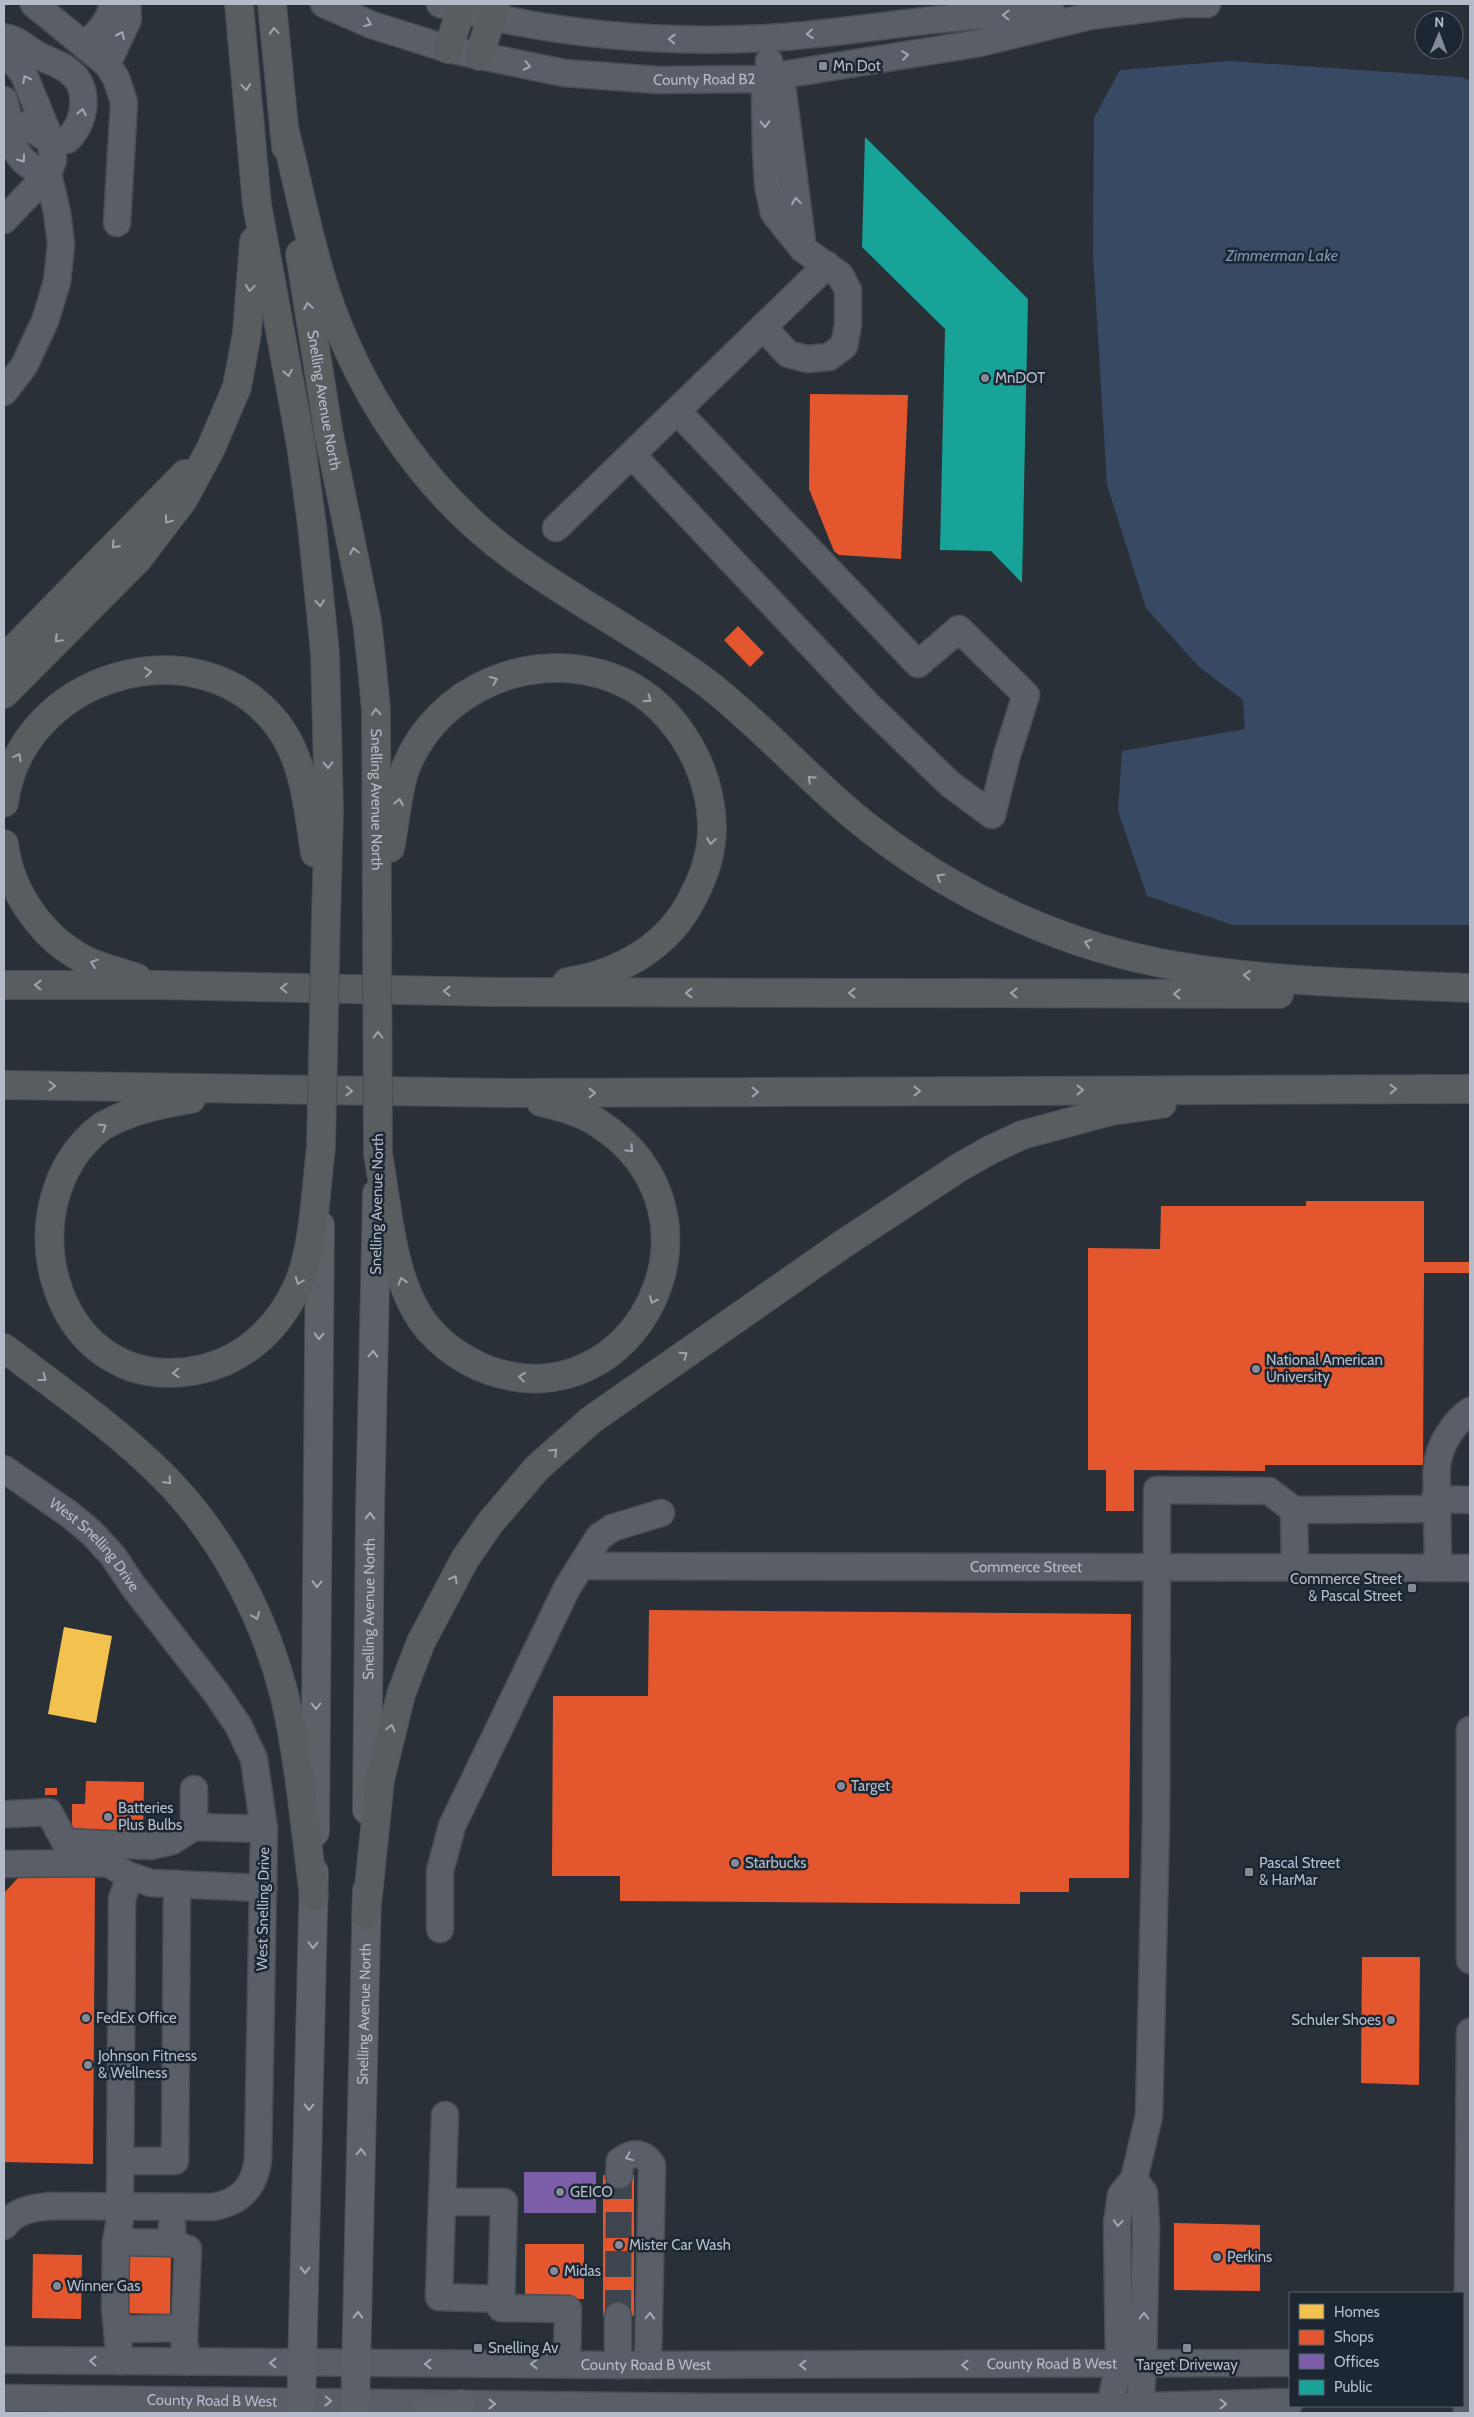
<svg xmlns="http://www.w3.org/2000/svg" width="1474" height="2417" font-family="Cabin,sans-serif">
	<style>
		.water { fill: #384963 }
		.homes { fill: #f2c14e }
		.shops { fill: #e4572e }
		.offices { fill: #7b5ea7 }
		.public { fill: #17a398 }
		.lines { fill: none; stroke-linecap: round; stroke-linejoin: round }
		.minor-tunnel { stroke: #3f454e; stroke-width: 26; stroke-dasharray: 26 13; stroke-linecap: butt }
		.minor-casing { stroke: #484c53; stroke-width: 29 }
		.major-casing { stroke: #484c55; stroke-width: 30 }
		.highway-casing { stroke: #474c53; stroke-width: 30 }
		.minor { stroke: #5a5e66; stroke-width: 26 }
		.major { stroke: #5c6168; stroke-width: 28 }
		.highway { stroke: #5a5d60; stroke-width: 28 }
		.highway-bridge-casing { stroke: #474c53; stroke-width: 30; stroke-linecap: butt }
		.highway-bridge { stroke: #5a5d60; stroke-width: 28 }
		.oneway { stroke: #a2a9b5 }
		.oneway2 { stroke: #9ea4af }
		.oneway3 { stroke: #a2aab6 }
		.poi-dot { fill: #848b96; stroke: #1d2633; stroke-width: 2 }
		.labels { text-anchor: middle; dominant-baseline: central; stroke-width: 5; stroke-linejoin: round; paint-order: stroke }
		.poi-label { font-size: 15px; fill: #b4bcc9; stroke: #1d2633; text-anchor: start }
		.street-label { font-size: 15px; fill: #b4bcc9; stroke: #1d2633 }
		.water-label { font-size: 16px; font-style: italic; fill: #7c92b1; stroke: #1d2633 }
	</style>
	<rect width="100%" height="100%" fill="#2a3038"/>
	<path class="water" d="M1229 61 1460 77 1470 80V925H1233L1147 896 1118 811 1122 751 1245 729 1243 700 1199 667 1146 608 1107 485 1093 254 1094 118 1120 70Z"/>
	<path class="homes" d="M64 1627 112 1636 96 1723 48 1714Z"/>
	<path class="shops" d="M810 394 908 395 901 559 839 555 834 551 809 489Z
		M738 626 764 653 750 667 724 640Z
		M1306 1201H1424V1262H1470V1273H1424L1423 1465H1265V1471L1134 1470V1511H1106V1470H1088V1248L1160 1249 1161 1206H1306Z
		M649 1610 1131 1614 1129 1878H1069V1892H1020V1904L620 1901V1876H552L553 1696H648Z
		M86 1781 144 1782 143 1835 72 1834V1804H85Z
		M45 1788H57V1795H45Z
		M19 1877H95L93 2164 4 2162V1893Z
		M1362 1957H1420L1419 2085 1361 2083Z
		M603 2175H634V2316H603Z
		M1174 2223 1260 2225V2291L1174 2290Z
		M525 2244H584V2299H525Z
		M33 2254 82 2255 81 2319 32 2318Z
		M126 2254 171 2255 170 2314 125 2313Z"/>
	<path class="offices" d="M524 2172H596V2213H524Z"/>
	<path class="public" d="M865 137 1028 299 1022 583 991 551 940 550 945 329 862 247Z"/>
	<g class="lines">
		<path class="minor-tunnel" d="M618 2316 619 2175"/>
		<defs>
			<g id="minor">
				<path d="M34 4 107 64 116 78 124 102 117 223"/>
				<path id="s1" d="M324 4 372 25 448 49 564 73 658 80 757 79 980 43 1090 16 1182 4H1207"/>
				<path d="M440 4C547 34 657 44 768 38 843 34 916 19 990 15 1011 13 1033 15 1054 16"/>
				<path d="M4 37C17 39 23 46 34 53 45 60 59 63 69 71 91 87 86 123 67 140L51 141 26 125 11 129 4 137"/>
				<path d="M85 46C96 34 112 20 112 4"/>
				<path d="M4 49 24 75 51 141 53 160 48 174 57 212 61 245 57 282 45 321 24 366 4 392"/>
				<path d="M107 64 128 19 127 4"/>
				<path d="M771 76 783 93 803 249"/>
				<path d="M4 100C14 137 7 161 48 174"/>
				<path d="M4 220 48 174"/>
				<path d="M763 327 788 354 807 359 829 357 844 346 848 325V290L840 275 803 249 774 213 768 185 766 149 765 94 771 76 769 61"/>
				<path d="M632 455 867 704 950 784 992 815 1007 755 1026 695 959 629 918 664 677 411"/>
				<path d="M556 528 827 265"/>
				<path id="s2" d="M4 1469 69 1514 92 1533 113 1556 133 1586 217 1694 238 1725 254 1759 264 1829 258 2159C255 2187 240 2202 213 2207L50 2206C32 2208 16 2210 4 2226"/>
				<path d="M1294 1510 1295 1568"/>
				<path id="s3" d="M582 1566 1470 1568"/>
				<path d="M1438 1568 1437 1499 1470 1500"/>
				<path d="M1470 1730V1960"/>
				<path d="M194 1789V1827"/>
				<path d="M9 1814 49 1812 65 1842 150 1846 172 1841 194 1827 264 1829"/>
				<path d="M4 1864 107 1863 130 1876"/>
				<path d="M440 1929V1871L452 1826 567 1588 599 1537 612 1528 661 1513"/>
				<path d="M445 2115 442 2202H504L501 2308 568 2309 567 2364"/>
				<path d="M122 2161H175L177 1884"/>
				<path d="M619 2175 620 2161C632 2152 643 2151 652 2165L648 2365"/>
				<path d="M1134 2179 1144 2193 1146 2227 1143 2365 1140 2406"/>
				<path d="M442 2202 439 2297 501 2299"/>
				<path d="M120 2207 122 1899 130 1876 151 1883 263 1888"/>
				<path d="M116 2242 172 2243V2225"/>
				<path d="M172 2243 188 2249 184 2340 187 2362"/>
				<path d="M118 2329 184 2328"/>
				<path id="s4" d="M4 2360 618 2365 1290 2363"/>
				<path d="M120 2361 115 2308 116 2242 122 2207"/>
				<path d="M618 2365V2316"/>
				<path id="s5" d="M4 2398 710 2407H1110L1290 2402"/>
				<path d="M1110 2407 1119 2364 1117 2223 1121 2195 1134 2179 1149 2116 1156 1822 1157 1490 1269 1491 1294 1510 1429 1509C1441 1494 1435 1484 1437 1466 1439 1445 1454 1422 1470 1411"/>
				<path d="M1467 2413 1470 2032"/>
			</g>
			<g id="major">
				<path id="s6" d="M367 1810 370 1513 377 1193"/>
				<path d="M315 1832 320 1225"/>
				<path d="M301 2413 314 1872"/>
				<path id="s7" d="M355 2413 367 1890"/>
				<path d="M425 2413 461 2404"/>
			</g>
			<g id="highway">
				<path d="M239 4 257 205 301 445 312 525 325 653 329 810 326 917"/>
				<path d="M272 4 286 147"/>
				<path d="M448 49 463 4"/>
				<path d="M479 56 496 4"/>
				<path d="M284 128C299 187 310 248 330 305 366 404 429 496 515 558 577 603 647 638 708 684 767 730 815 787 874 832 961 899 1069 948 1177 966 1274 982 1373 984 1470 988"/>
				<path id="s8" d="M300 254 329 435 367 621 372 667 376 710 377 918"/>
				<path d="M4 659 185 474"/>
				<path d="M4 694 138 559 183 500 211 448 237 387 247 333 254 241"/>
				<path d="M4 803C20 676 196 621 277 724 305 760 308 809 315 853"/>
				<path d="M4 844C10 892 42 938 85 960 101 968 120 972 137 978"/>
				<path d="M390 848C395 826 398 786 406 767 438 688 531 649 610 677 672 699 711 765 712 828 712 852 704 876 693 897 669 946 620 974 567 982"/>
				<path d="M4 985H157L496 992 1279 994"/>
				<path d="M4 1085 508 1093 1470 1089"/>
				<path d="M191 1099C160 1104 128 1111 101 1127 0 1206 55 1403 202 1369 246 1359 280 1326 298 1285 314 1248 316 1188 321 1147"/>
				<path d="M378 1154C387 1203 391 1268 416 1311 431 1338 459 1359 488 1370 636 1423 740 1214 598 1123 581 1112 561 1107 541 1102"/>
				<path d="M4 1348C58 1389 115 1428 163 1476 222 1535 265 1617 285 1698 300 1763 305 1831 314 1896"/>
				<path d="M366 1915 380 1780 401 1694 421 1642 465 1559 490 1523 537 1468 591 1420 843 1244 960 1167 990 1150 1022 1135 1111 1111 1162 1104"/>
			</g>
		</defs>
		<use href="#minor" class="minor-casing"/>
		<use href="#major" class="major-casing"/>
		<use href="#highway" class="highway-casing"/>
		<use href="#minor" class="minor"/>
		<use href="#major" class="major"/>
		<use href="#highway" class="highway"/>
		<defs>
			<path id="highway-bridge" d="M377 918 378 1154
				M321 1147 326 917"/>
		</defs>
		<use href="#highway-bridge" class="highway-bridge-casing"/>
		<use href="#highway-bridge" class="highway-bridge"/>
	</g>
	<defs><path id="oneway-chevron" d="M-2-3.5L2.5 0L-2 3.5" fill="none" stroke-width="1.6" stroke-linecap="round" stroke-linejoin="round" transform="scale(1.25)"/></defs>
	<g class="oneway">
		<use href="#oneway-chevron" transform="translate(1006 15) rotate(-179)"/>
		<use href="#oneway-chevron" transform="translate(368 23) rotate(22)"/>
		<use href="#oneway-chevron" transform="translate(810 34) rotate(174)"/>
		<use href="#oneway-chevron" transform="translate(121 35) rotate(-66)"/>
		<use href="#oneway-chevron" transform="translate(672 39) rotate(-179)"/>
		<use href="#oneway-chevron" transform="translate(905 55) rotate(-9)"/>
		<use href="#oneway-chevron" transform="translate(527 66) rotate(12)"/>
		<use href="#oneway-chevron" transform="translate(26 79) rotate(-117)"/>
		<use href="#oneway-chevron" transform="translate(82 112) rotate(-78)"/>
		<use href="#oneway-chevron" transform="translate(765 124) rotate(89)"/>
		<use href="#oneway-chevron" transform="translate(22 159) rotate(54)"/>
		<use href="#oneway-chevron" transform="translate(796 201) rotate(-98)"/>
		<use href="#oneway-chevron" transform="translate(629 2157) rotate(158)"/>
		<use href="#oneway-chevron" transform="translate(1118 2223) rotate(94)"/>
		<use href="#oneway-chevron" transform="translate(650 2316) rotate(-88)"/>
		<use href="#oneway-chevron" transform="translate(1144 2316) rotate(-89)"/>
		<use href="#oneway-chevron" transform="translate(93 2361) rotate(-179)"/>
		<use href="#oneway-chevron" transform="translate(273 2363) rotate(-180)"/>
		<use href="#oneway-chevron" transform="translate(428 2364) rotate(-180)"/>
		<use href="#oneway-chevron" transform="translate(534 2364) rotate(-180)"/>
		<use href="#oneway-chevron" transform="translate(803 2365) rotate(180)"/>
		<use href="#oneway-chevron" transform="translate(965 2365) rotate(180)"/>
		<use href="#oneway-chevron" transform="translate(328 2401) rotate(1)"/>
		<use href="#oneway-chevron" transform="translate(492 2404) rotate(1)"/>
		<use href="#oneway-chevron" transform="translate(1223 2404) rotate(-1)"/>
	</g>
	<g class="oneway2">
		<use href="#oneway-chevron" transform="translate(274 31) rotate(-95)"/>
		<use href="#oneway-chevron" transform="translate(246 87) rotate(85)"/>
		<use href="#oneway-chevron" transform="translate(250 288) rotate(95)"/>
		<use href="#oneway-chevron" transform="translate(308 306) rotate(-99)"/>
		<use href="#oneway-chevron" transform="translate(288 373) rotate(80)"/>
		<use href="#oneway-chevron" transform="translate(168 520) rotate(127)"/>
		<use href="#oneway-chevron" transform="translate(115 545) rotate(134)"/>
		<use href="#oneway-chevron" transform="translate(354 551) rotate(-101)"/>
		<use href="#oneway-chevron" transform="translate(320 603) rotate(84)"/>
		<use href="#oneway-chevron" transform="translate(58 639) rotate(135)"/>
		<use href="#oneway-chevron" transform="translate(148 672) rotate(-6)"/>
		<use href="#oneway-chevron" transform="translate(494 680) rotate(-24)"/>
		<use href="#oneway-chevron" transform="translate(648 699) rotate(35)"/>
		<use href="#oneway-chevron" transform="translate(376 712) rotate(-93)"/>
		<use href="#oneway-chevron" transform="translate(18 757) rotate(-61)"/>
		<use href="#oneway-chevron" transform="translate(328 765) rotate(89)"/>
		<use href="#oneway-chevron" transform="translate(811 779) rotate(-138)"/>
		<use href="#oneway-chevron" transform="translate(399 802) rotate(-79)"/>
		<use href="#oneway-chevron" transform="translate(711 841) rotate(97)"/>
		<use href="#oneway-chevron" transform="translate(940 877) rotate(-149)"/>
		<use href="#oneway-chevron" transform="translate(1088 943) rotate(-162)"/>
		<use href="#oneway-chevron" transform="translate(94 963) rotate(-161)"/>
		<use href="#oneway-chevron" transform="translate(1247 975) rotate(-175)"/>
		<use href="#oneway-chevron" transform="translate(38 985) rotate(180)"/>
		<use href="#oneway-chevron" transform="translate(284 988) rotate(-179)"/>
		<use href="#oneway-chevron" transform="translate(447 991) rotate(-179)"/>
		<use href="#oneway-chevron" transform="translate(689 993) rotate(-180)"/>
		<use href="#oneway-chevron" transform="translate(852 993) rotate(-180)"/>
		<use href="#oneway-chevron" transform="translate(1014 993) rotate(-180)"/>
		<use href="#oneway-chevron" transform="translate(1177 994) rotate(-180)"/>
		<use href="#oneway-chevron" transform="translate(378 1035) rotate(-90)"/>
		<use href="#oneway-chevron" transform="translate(52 1086) rotate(1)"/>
		<use href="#oneway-chevron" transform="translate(1393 1089)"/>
		<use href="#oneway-chevron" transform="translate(1080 1090)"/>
		<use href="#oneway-chevron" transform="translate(349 1091) rotate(1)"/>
		<use href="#oneway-chevron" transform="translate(917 1091)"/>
		<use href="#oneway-chevron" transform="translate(755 1092)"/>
		<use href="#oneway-chevron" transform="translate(592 1093)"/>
		<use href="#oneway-chevron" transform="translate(103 1127) rotate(-31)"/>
		<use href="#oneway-chevron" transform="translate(630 1149) rotate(46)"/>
		<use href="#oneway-chevron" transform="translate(299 1281) rotate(111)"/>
		<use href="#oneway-chevron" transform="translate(402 1281) rotate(-107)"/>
		<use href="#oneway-chevron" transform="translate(653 1300) rotate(114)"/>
		<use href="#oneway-chevron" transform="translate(684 1355) rotate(-35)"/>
		<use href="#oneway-chevron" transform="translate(176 1373) rotate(177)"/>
		<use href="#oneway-chevron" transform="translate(522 1377) rotate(-173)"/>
		<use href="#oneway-chevron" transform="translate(43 1378) rotate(37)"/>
		<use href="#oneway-chevron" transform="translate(554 1452) rotate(-44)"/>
		<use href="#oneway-chevron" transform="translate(168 1481) rotate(48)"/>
		<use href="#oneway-chevron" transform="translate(454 1579) rotate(-61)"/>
		<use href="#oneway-chevron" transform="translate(256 1616) rotate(67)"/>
		<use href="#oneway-chevron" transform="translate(391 1728) rotate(-75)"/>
	</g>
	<g class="oneway3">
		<use href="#oneway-chevron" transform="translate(319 1336) rotate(91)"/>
		<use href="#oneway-chevron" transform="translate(373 1354) rotate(-89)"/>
		<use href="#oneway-chevron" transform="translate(370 1516) rotate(-89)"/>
		<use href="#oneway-chevron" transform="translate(317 1584) rotate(91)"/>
		<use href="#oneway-chevron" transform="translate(316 1706) rotate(90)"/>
		<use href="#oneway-chevron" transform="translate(313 1945) rotate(91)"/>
		<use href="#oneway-chevron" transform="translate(309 2107) rotate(91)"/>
		<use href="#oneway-chevron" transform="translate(361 2152) rotate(-89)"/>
		<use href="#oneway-chevron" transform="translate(305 2270) rotate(91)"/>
		<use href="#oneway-chevron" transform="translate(358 2315) rotate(-89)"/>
	</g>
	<g class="poi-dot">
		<rect x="818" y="61" width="10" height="10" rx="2.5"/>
		<circle cx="985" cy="378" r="5"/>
		<circle cx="1256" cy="1369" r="5"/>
		<rect x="1407" y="1583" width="10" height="10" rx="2.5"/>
		<circle cx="841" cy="1786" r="5"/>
		<circle cx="108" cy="1817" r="5"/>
		<circle cx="735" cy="1863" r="5"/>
		<rect x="1244" y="1867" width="10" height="10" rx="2.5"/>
		<circle cx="86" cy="2018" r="5"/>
		<circle cx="1391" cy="2020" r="5"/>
		<circle cx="88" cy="2065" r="5"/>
		<circle cx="560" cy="2192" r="5"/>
		<circle cx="619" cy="2245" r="5"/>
		<circle cx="1217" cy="2257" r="5"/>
		<circle cx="554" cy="2271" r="5"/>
		<circle cx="57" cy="2286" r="5"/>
		<rect x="473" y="2343" width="10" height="10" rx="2.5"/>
		<rect x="1182" y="2343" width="10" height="10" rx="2.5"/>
	</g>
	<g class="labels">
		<g class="poi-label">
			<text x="833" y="66">Mn Dot</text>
			<text x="995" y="378">MnDOT</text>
			<text x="1266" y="1360">National American<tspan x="1266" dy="17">University</tspan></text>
			<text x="1402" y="1579" text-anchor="end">Commerce Street<tspan x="1402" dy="17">&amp; Pascal Street</tspan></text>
			<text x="851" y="1786">Target</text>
			<text x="118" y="1808">Batteries<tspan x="118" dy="17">Plus Bulbs</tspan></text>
			<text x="745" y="1863">Starbucks</text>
			<text x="1259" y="1863">Pascal Street<tspan x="1259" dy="17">&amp; HarMar</tspan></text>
			<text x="96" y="2018">FedEx Office</text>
			<text x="1381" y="2020" text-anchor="end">Schuler Shoes</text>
			<text x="98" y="2056">Johnson Fitness<tspan x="98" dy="17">&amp; Wellness</tspan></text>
			<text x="570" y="2192">GEICO</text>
			<text x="629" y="2245">Mister Car Wash</text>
			<text x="1227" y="2257">Perkins</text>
			<text x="564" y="2271">Midas</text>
			<text x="67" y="2286">Winner Gas</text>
			<text x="488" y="2348">Snelling Av</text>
			<text x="1187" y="2365" text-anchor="middle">Target Driveway</text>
		</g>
		<g class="street-label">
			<text stroke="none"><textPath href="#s1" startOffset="391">County Road B2</textPath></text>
			<text stroke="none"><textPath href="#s8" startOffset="148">Snelling Avenue North</textPath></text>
			<text stroke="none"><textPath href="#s8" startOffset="552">Snelling Avenue North</textPath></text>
			<text transform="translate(377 1204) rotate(-89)">Snelling Avenue North</text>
			<text stroke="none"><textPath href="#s2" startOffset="119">West Snelling Drive</textPath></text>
			<text stroke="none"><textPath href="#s3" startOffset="444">Commerce Street</textPath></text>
			<text stroke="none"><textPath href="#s6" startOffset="201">Snelling Avenue North</textPath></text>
			<text transform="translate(263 1909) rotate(-89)">West Snelling Drive</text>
			<text stroke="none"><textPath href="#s7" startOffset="399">Snelling Avenue North</textPath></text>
			<text stroke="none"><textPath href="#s4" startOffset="1048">County Road B West</textPath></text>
			<text stroke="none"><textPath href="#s4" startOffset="642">County Road B West</textPath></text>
			<text stroke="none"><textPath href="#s5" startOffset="208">County Road B West</textPath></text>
		</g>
		<g class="water-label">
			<text x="1282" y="255">Zimmerman Lake</text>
		</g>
	</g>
	<rect width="1474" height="2417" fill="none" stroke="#b4bcc9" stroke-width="10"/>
	<rect x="1289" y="2292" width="175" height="115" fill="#1d2633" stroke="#59626f"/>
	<rect x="1299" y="2304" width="25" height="15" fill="#f2c14e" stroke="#59626f"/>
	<text x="1334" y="2317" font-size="15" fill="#b4bcc9">Homes</text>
	<rect x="1299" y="2330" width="25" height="15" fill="#e4572e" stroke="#59626f"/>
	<text x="1334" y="2342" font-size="15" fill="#b4bcc9">Shops</text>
	<rect x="1299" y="2354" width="25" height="15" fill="#7b5ea7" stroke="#59626f"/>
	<text x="1334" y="2367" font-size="15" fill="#b4bcc9">Offices</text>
	<rect x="1299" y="2380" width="25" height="15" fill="#17a398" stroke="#59626f"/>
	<text x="1334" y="2392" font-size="15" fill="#b4bcc9">Public</text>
	<g transform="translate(1439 35) rotate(1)"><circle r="24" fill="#1d2633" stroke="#59626f"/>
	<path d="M0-4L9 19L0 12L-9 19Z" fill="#848b96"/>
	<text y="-8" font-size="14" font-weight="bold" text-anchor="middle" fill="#b4bcc9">N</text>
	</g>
</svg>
